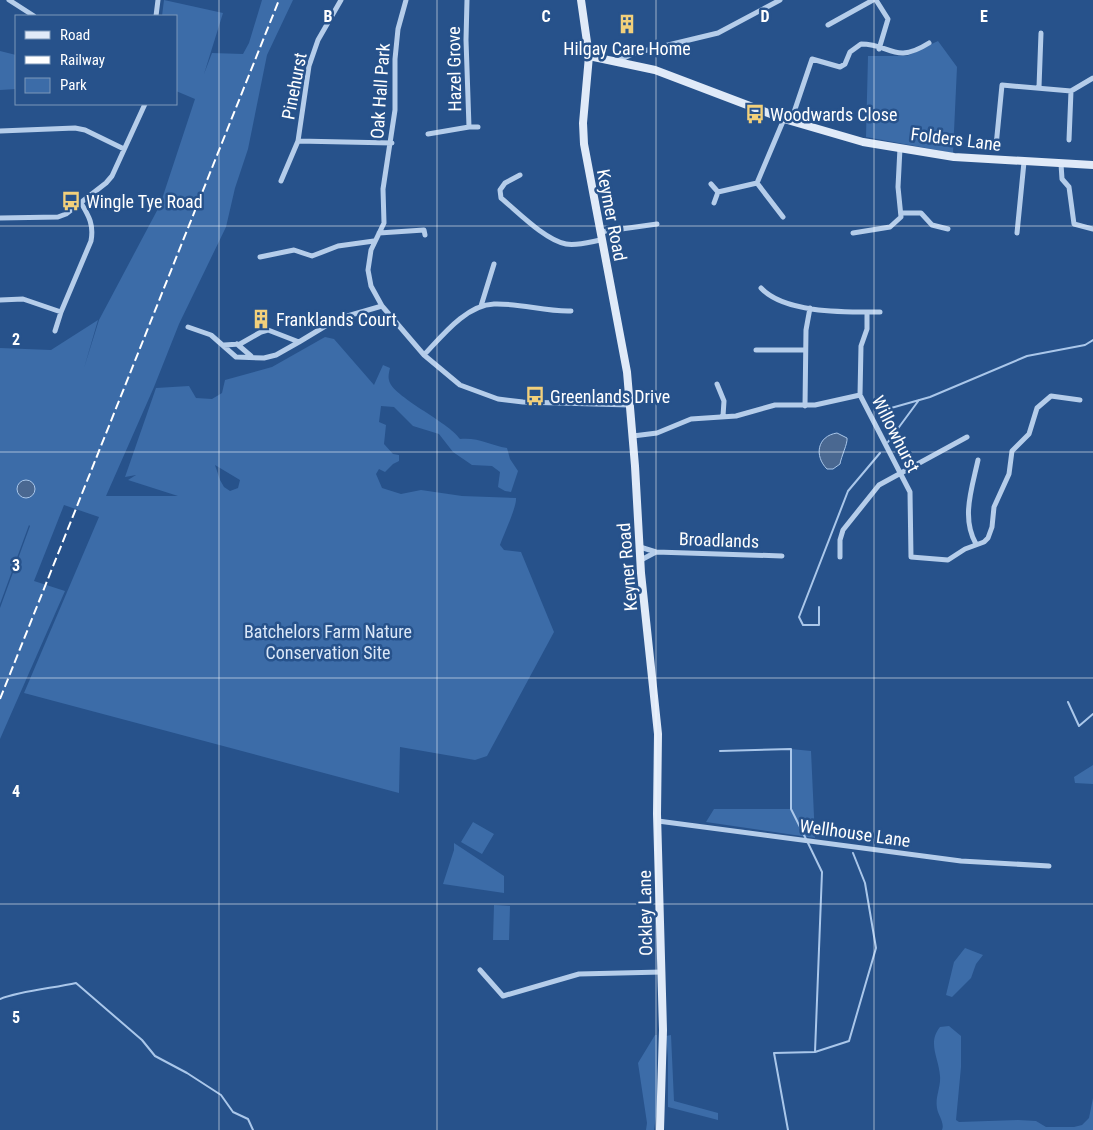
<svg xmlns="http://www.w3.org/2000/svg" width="1093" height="1130" font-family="'Roboto Condensed',sans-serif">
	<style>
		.green { fill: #3c6ca8; fill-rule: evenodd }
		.water { fill: #4a6891; stroke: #aac7ea }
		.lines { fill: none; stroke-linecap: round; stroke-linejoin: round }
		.stream { stroke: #aac7ea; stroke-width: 2 }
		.street { stroke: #b5cdea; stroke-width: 5 }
		.secondary { stroke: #e0eaf8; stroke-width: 8 }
		.rail { stroke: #fff; stroke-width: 2; stroke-dasharray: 9 4; stroke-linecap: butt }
		.grid { fill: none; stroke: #fff; stroke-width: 1; stroke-opacity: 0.55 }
		.labels { text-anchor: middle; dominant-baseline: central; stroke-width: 5; stroke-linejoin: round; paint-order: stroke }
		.poi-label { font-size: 18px; fill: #fff; stroke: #27528b; text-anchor: start }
		.street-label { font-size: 18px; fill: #fff; stroke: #27528b }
		.park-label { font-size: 18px; fill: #dae7f8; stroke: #27528b }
		.grid-label { font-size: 16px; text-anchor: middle; font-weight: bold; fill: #fff; stroke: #27528b; stroke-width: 5; stroke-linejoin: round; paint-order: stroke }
	</style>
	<rect width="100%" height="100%" fill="#27528b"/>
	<path class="green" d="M164 0 223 13 204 74 212 53 243 54 249 43 262 0H293L267 55 248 149 235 188 226 227 179 324 154 387 106 496H178L128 480 136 475 125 477 156 388 189 386 196 398 212 399 222 393 225 380 272 367 325 337 334 339 374 385 383 365 390 368C389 372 388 377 389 380 391 396 449 422 460 439 478 437 490 445 507 448L510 459 518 471 511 492 505 491 498 487 500 472 492 466 472 465 453 452 439 434 413 426 394 407 381 406 379 422 386 425 384 444 393 454 399 455V461L393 464 385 472 379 469 376 474 382 488 401 494 421 490 462 496 516 498C517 506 504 534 500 545L504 550 521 552 554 632 487 756 475 760 400 747 399 793 24 693 99 517 64 505 34 581 65 591 0 739V608L30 526 29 525 0 604V348L51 350 98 320 84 368 99 320 160 205 195 99 176 91V16H162ZM215 465 240 480 238 488 230 491 224 487 220 480Z
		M938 41 957 67 953 153 866 137 868 56H907Z
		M0 51 16 55V89L0 90Z
		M791 749 811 751 815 838 706 822 714 809H791Z
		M1093 765V784L1075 783 1074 777Z
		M473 822 494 834 482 854 461 842Z
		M454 843 504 876V893L443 884 454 850Z
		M494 905 510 906 509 940H493Z
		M965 948 983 955 976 964 971 978 952 997 946 995 954 962Z
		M949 1026 961 1036V1067L956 1120 959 1122 1018 1120 1036 1121 1046 1127H1074L1082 1125 1089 1118 1093 1098V1130H942C945 1123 938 1115 937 1108 935 1097 941 1087 940 1076 939 1058 927 1043 940 1027Z
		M655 1035H657V1110L654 1130H646L647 1123 638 1063Z
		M671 1035 674 1101 718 1113V1120L668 1107V1057L666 1036Z"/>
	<path class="water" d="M837 433 847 438C848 443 841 457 840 464L833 469H827C814 456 817 436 837 433Z
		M17 489a9 9 0 1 1 18 0a9 9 0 1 1-18 0Z"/>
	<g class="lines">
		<path class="stream" d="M884 410 930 397 1027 356 1085 345 1093 340
			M888 442 919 400
			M819 607V625H803L799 617 848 491 880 453
			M1068 702 1079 726 1093 714
			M720 751 791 749V809L806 839
			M808 843 822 872 815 1052
			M0 999C20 991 54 988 76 983L142 1040 155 1056 187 1073 221 1095 233 1112 248 1119 253 1130
			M788 1130 774 1053 815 1052 849 1041 876 948 865 883 853 853"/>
		<path class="street" d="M9 0 34 16
			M406 0 398 29 395 59V110L383 189 384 223 371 250 368 270 371 286 382 306 424 355 460 385 498 399 523 402 630 405
			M876 0 888 19 879 49
			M156 16 158 0
			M828 25 873 0
			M617 61 635 53 718 33 780 0
			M1039 87 1041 33
			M791 121 812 59 840 67 845 64 850 52 861 44C891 44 894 65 929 43
			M469 127H478
			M0 131 75 128 85 130 124 149
			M428 134 469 127 466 40 467 0
			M1069 140 1071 91
			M298 141 392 143
			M996 146 1002 85 1071 91 1093 78
			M1061 164 1062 179 1069 187 1074 224 1093 229
			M520 175 505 183 500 190 501 198C518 212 545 240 566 244 577 246 590 242 601 240
			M281 181 298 141 309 66 318 40 341 0
			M757 183 783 217
			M711 184 718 192 757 183 784 119
			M714 203 718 192
			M902 213H921L932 225 948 229
			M0 218 58 217 66 214 106 183 112 176 145 104
			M600 232 657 224
			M379 233 424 230 425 235
			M853 233 890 227 901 217 898 187 900 148
			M1017 233 1024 162
			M260 257 294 250 312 256 338 246 374 241
			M761 288C785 314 848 312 880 312
			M0 300 23 299 61 312
			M481 306 494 264
			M188 327 211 335 236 357 264 358 276 355 299 342
			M55 331 61 312 91 241C94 225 89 216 81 203
			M237 344 251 356
			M224 345 240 344 261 332 268 330 299 342 337 319 382 306
			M756 350H805
			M424 355C442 336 466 305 494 304 520 303 546 312 571 311
			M717 384 724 401 723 416
			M860 395 861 346 867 329V312
			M805 406 806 330 810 308
			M633 436 657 433 691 419 736 416 775 405H815L860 395 910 492 911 557 948 560 965 549 984 542 988 538 992 527 994 507 1009 474 1012 451 1029 434 1037 408 1051 396 1080 400
			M976 544C961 518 972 488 978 460
			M640 547 656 552 782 556
			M840 557V540L843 530 879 485 967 437
			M641 560 656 552
			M658 821 961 861 1049 866
			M480 970 503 996 579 974 662 972"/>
		<path class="secondary" d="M581 0 589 56 583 123 584 144 627 372 635 466 641 573 658 734 657 814 663 1030 660 1130
			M589 56 655 70 784 119 863 142 954 157 1093 165"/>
		<path class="rail" d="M0 699 279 0"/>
	</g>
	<path class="grid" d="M219 0V1130M437 0V1130M656 0V1130M874 0V1130M0 226H1093M0 452H1093M0 678H1093M0 904H1093"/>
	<defs>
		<symbol id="building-bare" viewBox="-9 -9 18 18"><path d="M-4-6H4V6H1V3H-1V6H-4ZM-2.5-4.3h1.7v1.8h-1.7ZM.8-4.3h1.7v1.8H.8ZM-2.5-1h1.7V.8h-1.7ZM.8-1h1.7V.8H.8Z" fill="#f2d07b" stroke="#27528b" stroke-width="2.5" paint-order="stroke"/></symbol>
		<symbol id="bus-bare" viewBox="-9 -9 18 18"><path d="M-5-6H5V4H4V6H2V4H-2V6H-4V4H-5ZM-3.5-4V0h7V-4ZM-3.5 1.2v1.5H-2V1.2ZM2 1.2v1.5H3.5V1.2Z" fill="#f2d07b" stroke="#27528b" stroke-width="2.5" paint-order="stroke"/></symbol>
	</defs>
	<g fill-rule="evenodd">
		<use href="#building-bare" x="613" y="10" width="28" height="28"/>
		<use href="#bus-bare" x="741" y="100" width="28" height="28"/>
		<use href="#bus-bare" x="57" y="187" width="28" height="28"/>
		<use href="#building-bare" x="247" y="305" width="28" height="28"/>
		<use href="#bus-bare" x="521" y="382" width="28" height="28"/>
	</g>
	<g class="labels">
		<g class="poi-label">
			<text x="627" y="48" text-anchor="middle">Hilgay Care Home</text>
			<text x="770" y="114">Woodwards Close</text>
			<text x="86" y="201">Wingle Tye Road</text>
			<text x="276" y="319">Franklands Court</text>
			<text x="550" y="396">Greenlands Drive</text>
		</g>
		<g class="street-label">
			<text transform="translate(454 69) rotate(-91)">Hazel Grove</text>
			<text transform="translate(294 86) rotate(-79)">Pinehurst</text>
			<text transform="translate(380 91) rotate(-86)">Oak Hall Park</text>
			<text transform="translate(956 139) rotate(7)">Folders Lane</text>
			<text transform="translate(612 215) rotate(79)">Keymer Road</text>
			<text transform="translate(896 434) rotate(63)">Willowhurst</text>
			<text transform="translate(719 540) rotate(2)">Broadlands</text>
			<text transform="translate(627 567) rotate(-95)">Keyner Road</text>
			<text transform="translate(855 833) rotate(8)">Wellhouse Lane</text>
			<text transform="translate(645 913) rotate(-91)">Ockley Lane</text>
		</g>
		<g class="park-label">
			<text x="328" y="631">Batchelors Farm Nature<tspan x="328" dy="21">Conservation Site</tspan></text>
		</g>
	</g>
	<g class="grid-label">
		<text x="328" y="22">B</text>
		<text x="546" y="22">C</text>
		<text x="765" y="22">D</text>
		<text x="984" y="22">E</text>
		<text x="16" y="345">2</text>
		<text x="16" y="571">3</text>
		<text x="16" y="797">4</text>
		<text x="16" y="1023">5</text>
	</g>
	<rect x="15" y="15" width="162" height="90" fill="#27528b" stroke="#7d97b9"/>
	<rect x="25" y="31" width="25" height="8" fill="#e0eaf8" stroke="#7d97b9"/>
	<text x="60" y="40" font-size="15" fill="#ffffff">Road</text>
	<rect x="25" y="56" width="25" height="8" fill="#ffffff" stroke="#7d97b9"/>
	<text x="60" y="65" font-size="15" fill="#ffffff">Railway</text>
	<rect x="25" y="78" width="25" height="15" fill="#3c6ca8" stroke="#7d97b9"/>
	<text x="60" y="90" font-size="15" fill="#ffffff">Park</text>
</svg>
